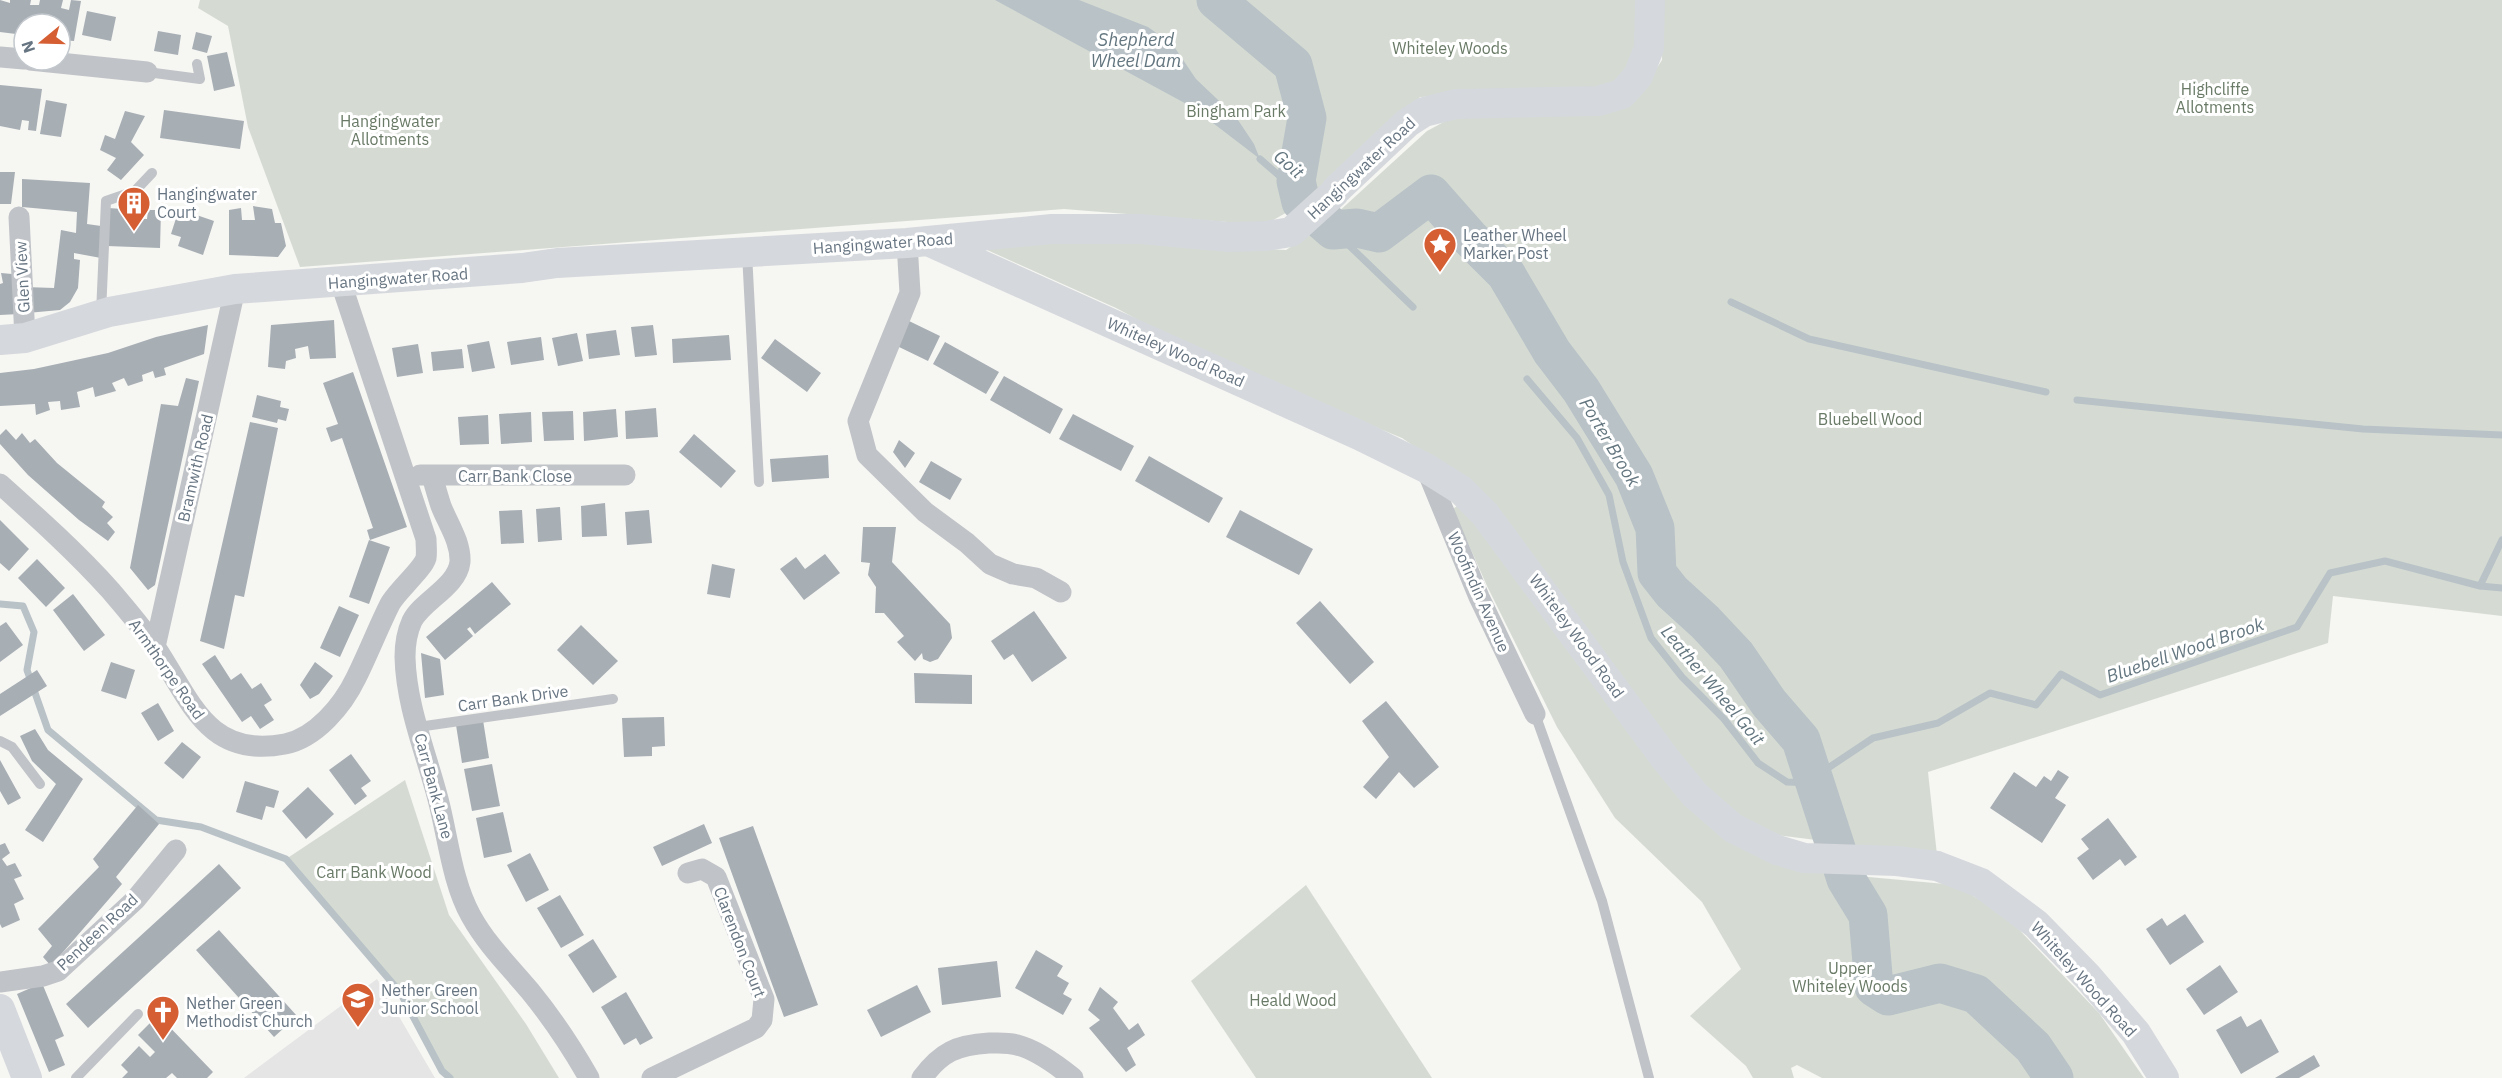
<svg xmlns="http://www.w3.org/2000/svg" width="2502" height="1078" font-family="'IBM Plex Sans',sans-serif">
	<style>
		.built { fill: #e4e5e4 }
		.green { fill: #d5dbd3 }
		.water { fill: #b9c2c7 }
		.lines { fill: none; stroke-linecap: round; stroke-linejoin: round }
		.stream { stroke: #b9c2c7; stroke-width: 7 }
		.river { stroke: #b9c2c7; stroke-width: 39 }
		.building { fill: #a7aeb4 }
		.lane { stroke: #c0c3c7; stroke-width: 10 }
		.street { stroke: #c0c3c7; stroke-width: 21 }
		.secondary { stroke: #d5d8dc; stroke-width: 30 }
		.labels { text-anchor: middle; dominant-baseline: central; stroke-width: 6; stroke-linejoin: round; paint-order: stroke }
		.park-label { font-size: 16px; fill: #697a66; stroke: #fff }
		.street-label { font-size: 16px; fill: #677582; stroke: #fff }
		.poi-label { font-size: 16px; fill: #677582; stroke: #fff; text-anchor: start }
		.water-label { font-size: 18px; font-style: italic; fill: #63767f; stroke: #fff }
	</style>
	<rect width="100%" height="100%" fill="#f6f6f3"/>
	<path class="built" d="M377 979 435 1078H244Z"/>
	<path class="green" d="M200 0H1642L1640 53 1607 89 1420 97 1303 203 1265 225 1064 209 300 267 248 127 228 26 198 8Z
		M1663 0H2502V616L2333 596 2328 643 1928 772 1937 855 1777 835 1731 812 1679 763 1475 488 1402 438 1215 361 1116 308 976 245 1107 241 1286 250 1324 225 1427 131 1455 116 1606 114 1638 97 1662 60Z
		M1461 503 1623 720 1785 866 1836 874 1956 885 2008 918 2099 1013 2144 1078H1822L1797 1065 1791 1068 1794 1078H1753L1746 1066 1690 1016 1741 969 1702 902 1615 818 1557 727 1487 586 1453 509Z
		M405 780 449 915 526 1024 559 1078H450L442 1071 400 992 286 859Z
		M1306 885 1432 1078H1256L1191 981Z"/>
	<path class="water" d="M995 0H1079L1148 27 1173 45 1196 79 1236 117 1254 144 1260 159 1192 107Z"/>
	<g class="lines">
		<path class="stream" d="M1302 152 1311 187 1319 195
			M1260 159 1298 192
			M1332 206 1357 228
			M1333 230 1413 307
			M1731 302 1809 339 2046 392
			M1527 379 1577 438 1609 495 1623 562 1651 638 1682 677 1724 719 1758 763 1787 782 1815 783
			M2077 400 2363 429 2502 435
			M2480 586 2502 540
			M0 604 23 606 34 632 27 670 48 730 156 820 201 827 286 859 400 992 442 1071 450 1078
			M1813 778 1873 738 1938 723 1990 693 2036 705 2061 674 2100 695 2297 627 2330 573 2385 561 2480 586 2502 588"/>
		<path class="river" d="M1216 0 1293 65 1307 118 1296 181 1301 202 1333 230 1357 228 1379 233 1431 194 1469 237 1506 274 1552 352 1581 390 1634 476 1655 528 1657 573 1672 592 1705 622 1736 655 1769 703 1801 740 1846 879 1868 915 1874 987 1888 996 1940 983 1976 994 2033 1047 2054 1078"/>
	</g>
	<path class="building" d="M0 0 10 3V0H31L30 5H39L40 0H63L61 8 69 10 71 0 81 1 74 41 60 40V24H24V35L0 32Z
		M87 11 116 17 111 41 82 35Z
		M158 31 181 35 178 55 154 51Z
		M196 32 212 36 207 53 192 49Z
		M227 52 235 86 214 91 207 56Z
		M0 85 42 89 36 131 28 130 29 121 22 120 20 130 0 126Z
		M46 100 67 104 61 137 40 134Z
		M164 110 244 121 240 149 160 138Z
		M125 111 145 116 131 142 144 155 121 180 107 170 116 158 100 150 105 135 115 139Z
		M0 172H15L11 204H0Z
		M22 179 90 183 87 224 101 226V258L74 253V259L80 260 78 288 70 302 60 310 27 313 25 287 54 288 61 230 76 233 77 212 22 207Z
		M253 206 272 209 275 223H281L286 246 278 257 229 255V210L241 208 242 220H255Z
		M108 208 123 209V218L147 219 148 210H161L160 248 107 246Z
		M179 209 214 221 203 255 178 246 181 237 171 234Z
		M1 273 12 274 19 314 0 315V284L3 283Z
		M334 320 336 358 310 359 308 346 295 349 296 358 286 361 285 369 268 367 271 325Z
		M909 321 940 336 928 361 897 346Z
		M208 325 204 354 164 368 166 375 155 378 153 371 142 375 143 381 128 386 124 378 112 383 116 391 95 397 93 387 77 392 80 407 61 410 60 401 48 402 50 410 36 415 35 404 0 406V373L34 369 108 353 156 337Z
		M653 325 657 355 635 357 631 327Z
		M616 330 620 355 589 359 586 334Z
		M577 333 583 361 558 366 552 338Z
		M729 335 731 360 673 363 672 339Z
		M541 337 544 360 511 365 507 342Z
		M775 339 821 373 807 392 761 358Z
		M489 341 495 368 472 372 467 345Z
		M945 342 999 372 986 394 933 364Z
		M418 344 423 373 397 377 392 348Z
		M462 349 464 368 433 371 431 352Z
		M353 372 407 527 370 540 367 530 373 528 342 438 331 442 326 428 338 424 323 383Z
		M1004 376 1063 409 1050 434 990 400Z
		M186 378 199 381 155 585 148 590 130 568 161 404 178 406Z
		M257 395 281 401 280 407 289 409 286 421 278 419 277 423 252 417Z
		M656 408 658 437 626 439 625 411Z
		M616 409 618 437 584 441 583 412Z
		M573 411 574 440 544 441 542 412Z
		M531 412 532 442 501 444 499 414Z
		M1073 414 1134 446 1121 471 1059 439Z
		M488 415 489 444 460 445 458 417Z
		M250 422 278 428 244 597 235 595 224 649 200 641Z
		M6 429 16 440 22 433 30 443 35 439 57 463 105 502 102 507 113 517 107 523 115 532 108 541 79 520 28 475 0 444V435Z
		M694 434 736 471 721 488 679 452Z
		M899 440 915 453 905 468 893 452Z
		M828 455 829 478 772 482 770 459Z
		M1149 456 1223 498 1209 523 1135 481Z
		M931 461 962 479 950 500 919 482Z
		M605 503 607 536 582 537 581 506Z
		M560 507 562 540 538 542 536 509Z
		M522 510 524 543 501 544 499 511Z
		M649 510 652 543 627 545 625 512Z
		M1240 510 1313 549 1299 575 1226 537Z
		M0 520 29 549 9 571 0 563Z
		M863 527H896L892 562 950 624 952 638 938 659 930 662 923 659 922 653 915 661 897 642 904 636 884 613H875L876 587 868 575 870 563 861 562Z
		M369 540 390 547 369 604 349 597Z
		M825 554 840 573 804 600 780 569 796 557 805 569Z
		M37 559 65 588 46 607 18 578Z
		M712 564 735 569 730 598 707 594Z
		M492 582 511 604 475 634 470 627 467 629 473 636 445 660 426 637Z
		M73 594 105 635 84 651 53 610Z
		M1320 601 1374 662 1350 684 1296 623Z
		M339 606 359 615 340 657 320 648Z
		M1034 611 1067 658 1032 682 1013 654 1004 660 991 641Z
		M6 622 23 645 0 662V626Z
		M581 625 618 661 593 685 557 650Z
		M421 653 440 659 444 695 425 698Z
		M215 655 231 680 241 673 252 689 261 683 272 700 264 705 274 720 260 729 251 716 242 722 202 664Z
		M111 662 135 670 126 699 101 691Z
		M315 662 333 676 319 694 310 699 300 685Z
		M37 670 47 686 0 716V694Z
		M914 673 972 675V704L915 703Z
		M1386 701 1439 767 1414 788 1399 772 1376 799 1363 787 1389 757 1362 721Z
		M158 703 174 731 158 741 141 713Z
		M664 717 665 746 652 747V756L624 757 622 718Z
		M483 720 489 758 462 763 456 725Z
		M35 729 48 750 83 779 43 842 25 830 56 784 32 761 20 736Z
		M182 742 201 757 183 779 164 763Z
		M351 754 371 781 361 788 367 796 355 805 329 770Z
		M0 760 21 798 8 805 0 791Z
		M492 764 500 806 472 811 464 769Z
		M2058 770 2069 777 2055 798 2066 805 2042 843 1990 808 2014 772 2036 787 2044 776 2051 781Z
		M245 781 279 791 274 808 266 806 262 820 236 812Z
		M308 787 334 814 306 839 282 811Z
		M138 805 159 824 116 877 122 884 51 966 43 957 52 946 38 929 99 867 93 859Z
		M503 812 512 852 484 858 476 818Z
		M2108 818 2137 857 2125 866 2120 859 2093 880 2077 858 2089 849 2081 839Z
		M704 824 712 843 662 866 653 847Z
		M753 826 818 1005 784 1017 719 838Z
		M5 843 10 853 2 859 7 866 15 863 22 876 14 879 24 899 14 904 20 920 2 928 0 924V845Z
		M530 853 549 890 526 902 507 865Z
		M219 864 241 888 88 1028 66 1004Z
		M560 895 584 935 561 948 537 908Z
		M2185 914 2204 942 2170 965 2146 929 2162 918 2167 926Z
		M219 930 297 1016 274 1037 196 950Z
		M593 939 617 977 593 993 568 955Z
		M1036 950 1063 966 1057 976 1069 983 1063 994 1072 999 1063 1015 1015 988Z
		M997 961 1001 997 942 1005 938 968Z
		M2220 965 2238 992 2204 1015 2186 989Z
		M42 983 64 1036 55 1040 65 1065 49 1072 17 994Z
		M917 985 931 1012 881 1037 867 1010Z
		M1100 987 1118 1002 1113 1008 1129 1030 1138 1023 1145 1035 1127 1048 1136 1065 1126 1072 1089 1028 1100 1020 1088 1010Z
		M626 992 653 1038 640 1045 636 1038 624 1045 601 1007Z
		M158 1015 213 1072 207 1078H177L172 1073 166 1078H122L128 1072 121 1065 139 1046 150 1057 155 1052 138 1035Z
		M2241 1016 2247 1027 2261 1019 2279 1052 2241 1074 2216 1030Z
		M2314 1055 2320 1066 2299 1078H2275Z"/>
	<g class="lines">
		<path class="lane" d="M147 72 200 79 197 64
			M747 253 759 482
			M101 313 106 201 135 191 152 173
			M1535 714 1602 901 1649 1078
			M418 727 613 699
			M0 741 12 747 40 784
			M76 1078 138 1014"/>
		<path class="street" d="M0 57 24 59
			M30 60 147 72
			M19 217 25 338
			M907 243 910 293 858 421 867 455 925 512 967 543 990 564 1013 574 1036 578 1061 592
			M1426 468 1479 597 1535 714
			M420 475H625
			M432 476C435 486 438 497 441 506 448 524 461 542 460 562 457 587 423 600 412 621 407 632 405 645 405 657 406 705 426 753 438 799 448 837 452 882 471 916 487 945 510 967 530 991 552 1018 572 1048 589 1078
			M0 484C38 518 77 553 111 591 126 609 143 628 156 648 191 701 208 759 285 744 316 738 343 705 356 678 368 654 378 628 390 604 397 591 423 569 426 558 427 552 426 545 426 539L341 283
			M155 647 235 289
			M0 982 43 976 58 971 135 900 176 850
			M652 1078 756 1028 762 1020 764 999 716 877 702 869 688 873
			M922 1078C941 1052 957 1045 989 1043 997 1043 1008 1042 1017 1045 1037 1050 1057 1065 1073 1078"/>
		<path class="secondary" d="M1336 190 1407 123 1424 112 1456 104 1598 101 1622 94 1638 76 1649 48 1650 0
			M928 241 1359 435 1426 468 1461 490 1485 514 1664 757 1695 795 1733 828 1777 850 1804 858 1897 861 1937 866 1981 883 2036 924 2087 976 2136 1033 2164 1078
			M0 340 25 338 109 312 235 289 522 268 557 263 907 243 1052 229H1140L1229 237 1266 236 1291 232 1334 193
			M0 1009 27 1078"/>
	</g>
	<defs>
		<symbol id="building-pin" viewBox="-11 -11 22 30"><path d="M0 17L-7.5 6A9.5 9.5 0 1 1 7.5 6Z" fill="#d65e33" stroke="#fff"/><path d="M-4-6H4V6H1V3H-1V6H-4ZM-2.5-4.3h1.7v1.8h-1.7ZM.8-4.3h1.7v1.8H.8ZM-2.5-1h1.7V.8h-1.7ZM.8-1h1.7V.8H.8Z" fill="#fff"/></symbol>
		<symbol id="sight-pin" viewBox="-11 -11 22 30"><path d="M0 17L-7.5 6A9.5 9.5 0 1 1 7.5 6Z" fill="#d65e33" stroke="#fff"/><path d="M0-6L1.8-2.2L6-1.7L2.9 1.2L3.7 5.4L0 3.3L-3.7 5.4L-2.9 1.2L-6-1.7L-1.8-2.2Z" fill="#fff"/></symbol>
		<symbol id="school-pin" viewBox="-11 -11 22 30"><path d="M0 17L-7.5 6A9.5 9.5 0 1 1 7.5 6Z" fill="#d65e33" stroke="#fff"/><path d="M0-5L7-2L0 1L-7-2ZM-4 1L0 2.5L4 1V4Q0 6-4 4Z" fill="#fff"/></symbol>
		<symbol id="church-pin" viewBox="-11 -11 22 30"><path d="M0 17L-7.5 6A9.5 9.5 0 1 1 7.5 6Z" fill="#d65e33" stroke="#fff"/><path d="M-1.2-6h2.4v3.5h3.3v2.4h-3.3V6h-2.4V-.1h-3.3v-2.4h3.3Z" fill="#fff"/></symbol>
	</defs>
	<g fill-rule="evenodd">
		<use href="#building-pin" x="115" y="184" width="38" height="52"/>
		<use href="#sight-pin" x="1421" y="225" width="38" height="52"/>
		<use href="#school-pin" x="339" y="980" width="38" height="52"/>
		<use href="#church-pin" x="144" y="993" width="38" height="52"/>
	</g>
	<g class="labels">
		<g class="park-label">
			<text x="1450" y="48">Whiteley Woods</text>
			<text x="2215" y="89">Highcliffe<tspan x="2215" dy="18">Allotments</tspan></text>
			<text x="1236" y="111">Bingham Park</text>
			<text x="390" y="121">Hangingwater<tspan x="390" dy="18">Allotments</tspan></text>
			<text x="1870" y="419">Bluebell Wood</text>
			<text x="374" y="872">Carr Bank Wood</text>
			<text x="1850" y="968">Upper<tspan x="1850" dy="18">Whiteley Woods</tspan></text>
			<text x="1293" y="1000">Heald Wood</text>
		</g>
		<g class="street-label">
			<text transform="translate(1361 168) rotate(-43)">Hangingwater Road</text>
			<text transform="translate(883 243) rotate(-4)">Hangingwater Road</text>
			<text transform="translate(22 277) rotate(-93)">Glen View</text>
			<text transform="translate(398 278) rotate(-4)">Hangingwater Road</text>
			<text transform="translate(1176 352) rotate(24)">Whiteley Wood Road</text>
			<text transform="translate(195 468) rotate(-77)">Bramwith Road</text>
			<text x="515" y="476">Carr Bank Close</text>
			<text transform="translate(1479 592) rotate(66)">Woofindin Avenue</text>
			<text transform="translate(1577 636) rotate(54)">Whiteley Wood Road</text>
			<text transform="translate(167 669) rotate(55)">Armthorpe Road</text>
			<text transform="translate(513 698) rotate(-8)">Carr Bank Drive</text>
			<text transform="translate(434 786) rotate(75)">Carr Bank Lane</text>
			<text transform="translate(97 932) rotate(-43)">Pendeen Road</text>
			<text transform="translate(740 942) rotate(69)">Clarendon Court</text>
			<text transform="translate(2084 979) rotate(48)">Whiteley Wood Road</text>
		</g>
		<g class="poi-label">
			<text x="157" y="194">Hangingwater<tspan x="157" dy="18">Court</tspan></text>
			<text x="1463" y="235">Leather Wheel<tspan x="1463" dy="18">Marker Post</tspan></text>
			<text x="381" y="990">Nether Green<tspan x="381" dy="18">Junior School</tspan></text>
			<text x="186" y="1003">Nether Green<tspan x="186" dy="18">Methodist Church</tspan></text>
		</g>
		<g class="water-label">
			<text x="1136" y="39">Shepherd<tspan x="1136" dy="21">Wheel Dam</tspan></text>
			<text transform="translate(1289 164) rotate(41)">Goit</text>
			<text transform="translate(1610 442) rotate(59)">Porter Brook</text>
			<text transform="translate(2185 650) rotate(-19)">Bluebell Wood Brook</text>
			<text transform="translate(1713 685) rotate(50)">Leather Wheel Goit</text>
		</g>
	</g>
	<g transform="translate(42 42) rotate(251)"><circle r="28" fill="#ffffff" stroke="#c2c8cd" stroke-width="1.5"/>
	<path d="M0-4.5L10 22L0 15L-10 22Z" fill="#d65e33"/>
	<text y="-9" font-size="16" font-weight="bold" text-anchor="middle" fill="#677582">N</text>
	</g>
</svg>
